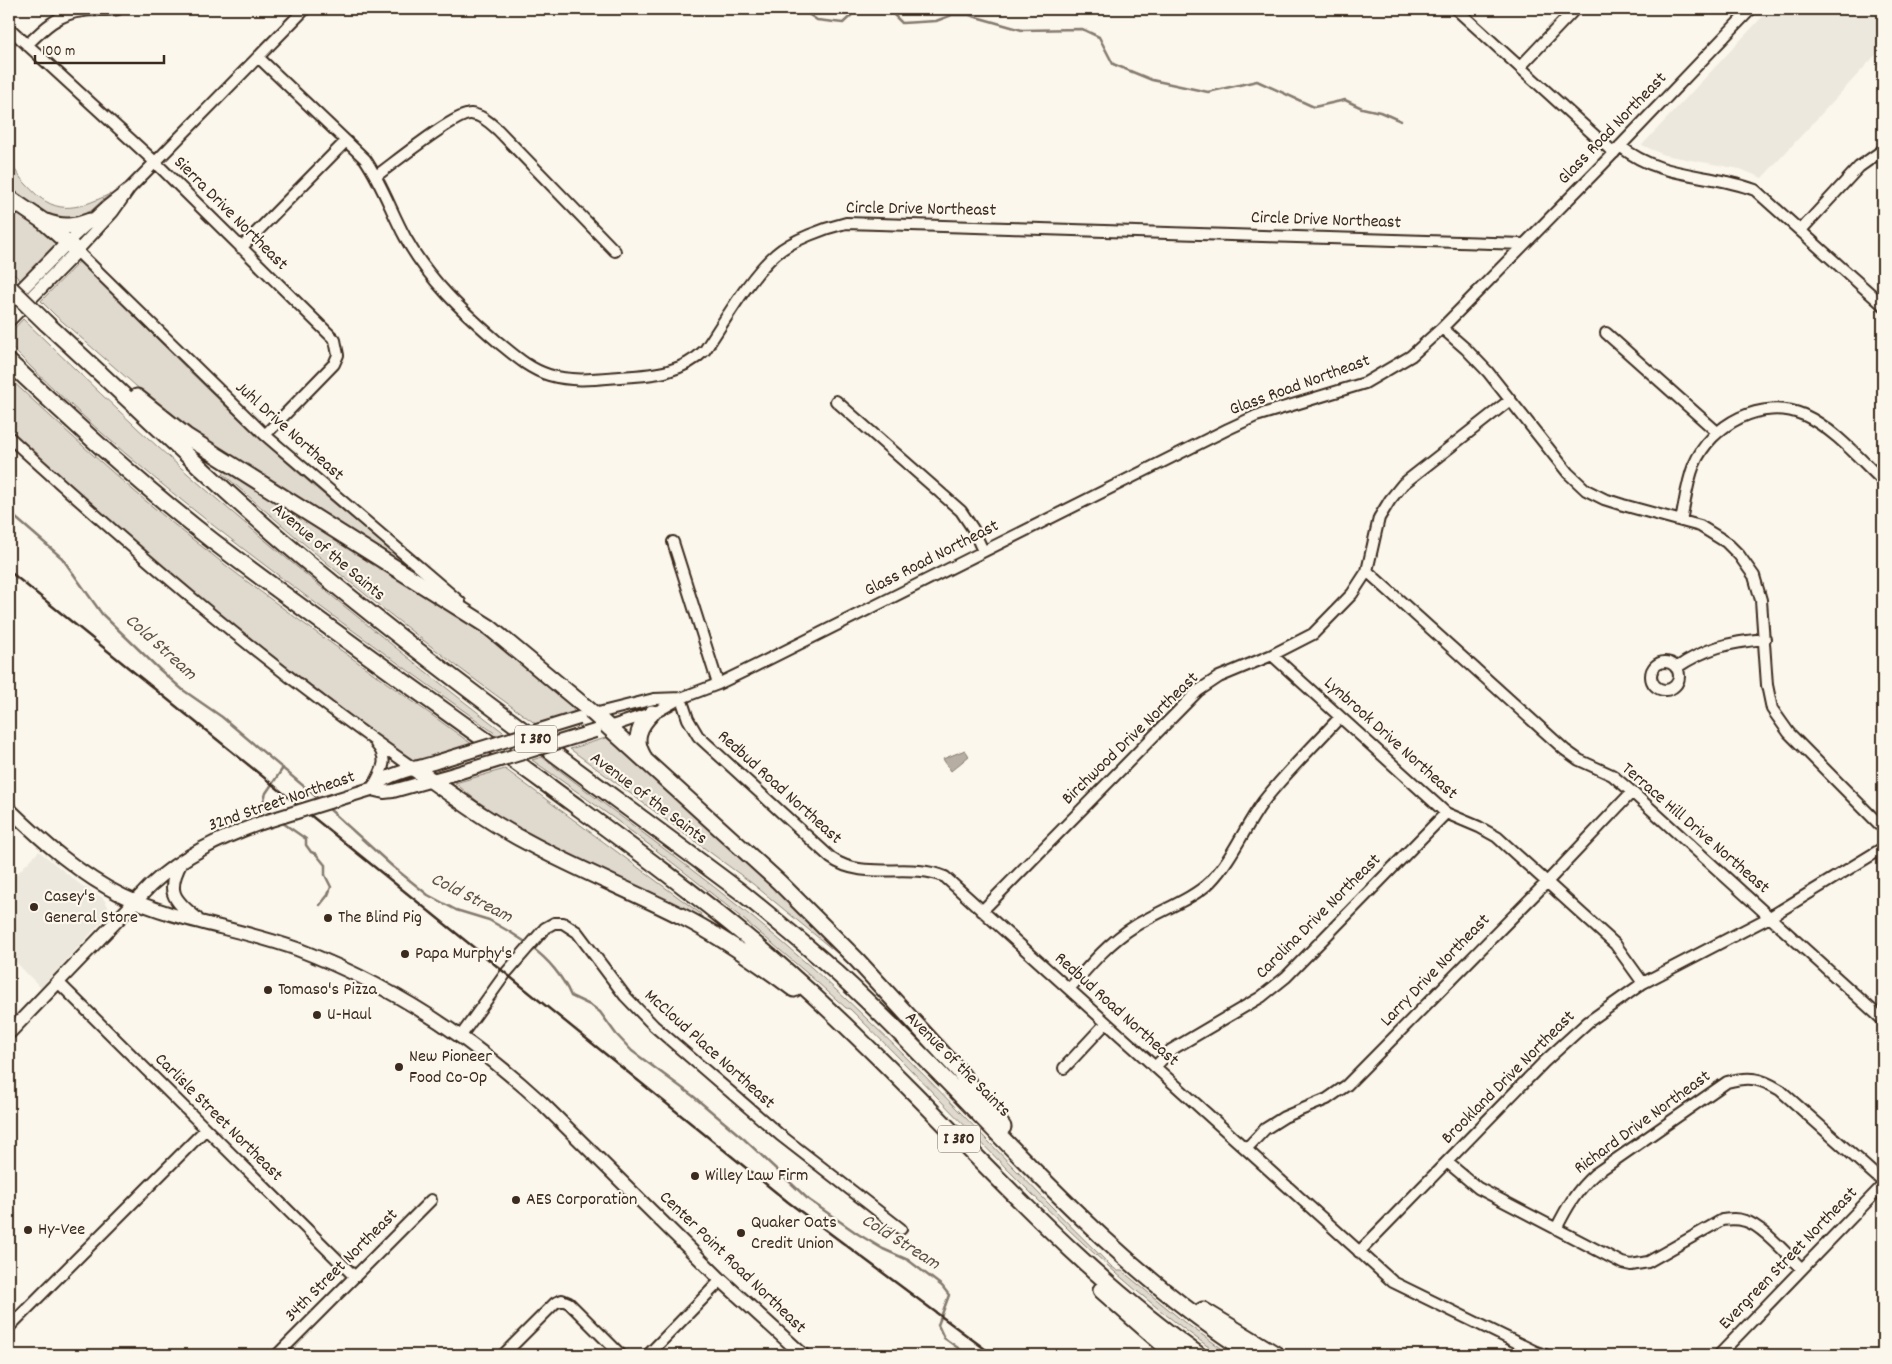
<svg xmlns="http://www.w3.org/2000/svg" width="1892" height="1364" font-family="Dekko,sans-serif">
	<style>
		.built { fill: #ede8dd }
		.green { fill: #dfd9ce; stroke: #8d8276 }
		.water { fill: #b6aea2; stroke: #85796d }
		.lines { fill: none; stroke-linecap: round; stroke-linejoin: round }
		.stream { stroke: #85796d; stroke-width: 2.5 }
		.minor-casing { stroke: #3b2a1e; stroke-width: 14 }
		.major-casing { stroke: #3b2a1e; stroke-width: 16 }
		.highway-casing { stroke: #3b2a1e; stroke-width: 19 }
		.minor { stroke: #fbf7ec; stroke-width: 10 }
		.major { stroke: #fbf7ec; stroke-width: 12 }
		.highway { stroke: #fbf7ec; stroke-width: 15 }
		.rail { stroke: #3b2a1e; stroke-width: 2.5 }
		.major-bridge-casing { stroke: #3b2a1e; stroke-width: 16; stroke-linecap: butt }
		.highway-bridge-casing { stroke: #3b2a1e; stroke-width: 19; stroke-linecap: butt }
		.major-bridge { stroke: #fbf7ec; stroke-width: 12 }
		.highway-bridge { stroke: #fbf7ec; stroke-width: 15 }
		.poi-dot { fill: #3b2a1e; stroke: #fbf7ec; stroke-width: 2 }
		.labels { text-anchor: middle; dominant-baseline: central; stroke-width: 4.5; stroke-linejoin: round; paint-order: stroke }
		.shield { fill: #fbf7ec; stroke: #75685c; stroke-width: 1 }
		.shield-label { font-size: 16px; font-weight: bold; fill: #3b2a1e }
		.street-label { font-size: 18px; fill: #3b2a1e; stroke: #fbf7ec }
		.poi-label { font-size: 18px; fill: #3b2a1e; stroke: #fbf7ec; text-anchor: start }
		.water-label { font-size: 19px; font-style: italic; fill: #605246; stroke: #fbf7ec }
	</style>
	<rect width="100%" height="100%" fill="#fbf7ec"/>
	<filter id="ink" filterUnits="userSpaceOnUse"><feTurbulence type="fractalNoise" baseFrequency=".02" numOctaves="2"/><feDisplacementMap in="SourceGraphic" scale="10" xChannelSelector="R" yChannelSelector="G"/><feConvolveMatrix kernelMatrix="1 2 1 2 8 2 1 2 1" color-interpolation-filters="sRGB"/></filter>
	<g filter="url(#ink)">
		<path class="built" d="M1784 9H1867L1883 12V47L1762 178 1740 169 1664 155 1642 145 1764 15Z
			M39 851 81 885 103 898 108 906V912L105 918 41 988 9 955V882Z"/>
		<path class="green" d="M9 163C16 169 19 178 26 184 54 216 74 211 110 194L85 216 59 222 31 208 9 191Z
			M9 204 58 241 21 281 9 269Z
			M80 261C136 318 192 375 251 430 308 483 369 534 432 581L430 584 214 448 160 407 55 315 41 301Z
			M23 319C75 369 126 419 180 467 286 560 395 649 507 735L500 737C330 613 156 495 9 345V334Z
			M9 378C68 433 128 488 191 538 282 611 379 676 473 745L412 763 233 625 122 532 9 431Z
			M227 469C316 526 408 580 494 642 518 660 558 687 574 711L573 715 536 724C427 647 323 562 223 474Z
			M612 736 620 748 669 793 708 825 845 956 843 958 753 884 570 749Z
			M542 757C633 827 727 892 812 968 918 1062 1011 1169 1112 1267L1118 1271H1122L1184 1322 1231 1355H1221L1210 1348C1075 1252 968 1124 850 1009L846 1008C747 918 642 836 532 760Z
			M505 769 701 914 698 919 504 823 455 783Z"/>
		<path class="water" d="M965 750 969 756 951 771 943 759Z"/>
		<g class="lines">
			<path class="stream" d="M801 9 817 20 843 23 858 9
				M888 9 902 23 936 21 952 15H969L1022 30 1082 29 1099 37 1113 64 1152 80 1208 92 1257 81 1314 107 1345 100 1362 108 1380 112 1401 121
				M9 512 62 558 102 614 159 669 183 690 222 717 320 800
				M327 807 392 866 428 895 456 910 489 920 510 932 527 943
				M272 814 262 806 266 793 283 768
				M280 821 306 839V845L311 852 316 854 325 865V875L331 887 328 895 320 905
				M531 947C548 959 563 977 571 996L592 1006 600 1012 616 1034 632 1051 693 1096 744 1139 809 1200 858 1234 883 1249 908 1260 942 1286 949 1295 938 1325 944 1338 968 1355"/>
			<defs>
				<path id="minor" d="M1456 9 1614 153
					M9 28 155 162 335 340 338 355 334 364 265 435
					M27 45C43 29 59 13 83 11 94 9 106 11 118 9
					M258 57 365 159C382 184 391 211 405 237 428 279 462 311 498 342 514 355 529 369 549 375 572 382 596 379 620 377 652 375 681 374 705 350 724 322 750 276 776 254 792 240 825 228 846 223L1524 244
					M1520 67 1575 9
					M1620 146C1662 180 1708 172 1755 190L1883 305
					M376 176C393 164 455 113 471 114 482 115 490 123 498 130L615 251
					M130 188 113 212 77 251 265 435 460 602
					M1801 230 1859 167 1883 150
					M68 242 107 206 130 188 305 9
					M241 248 346 141
					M1442 328 1466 349 1488 372 1568 473 1586 490 1604 499 1623 505 1700 526 1726 542 1739 555 1754 576 1761 600 1767 685 1772 709 1789 733 1883 828
					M1606 333 1717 432
					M836 401 961 511 973 529 983 551
					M9 437C138 555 271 670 415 769
					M1681 521C1685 502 1687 482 1694 465 1711 424 1762 397 1804 415 1833 428 1860 459 1883 481
					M673 542 718 684
					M1367 571 1565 750 1579 760 1612 775 1632 792 1883 1020
					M1272 655 1446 813 1479 827 1497 837 1615 944 1643 983
					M1651 676a14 14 0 1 1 28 0a14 14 0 1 1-28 0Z
					M1676 668C1705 648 1730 642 1765 639
					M681 698 688 719 698 736 831 858C864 882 909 861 945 877L1393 1282 1536 1352 1545 1355
					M594 714 654 699 681 698
					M609 727 660 710 681 698 718 684 755 666 1228 429 1256 416 1365 383 1411 356 1442 328 1603 164 1751 9
					M373 787C382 771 390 759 376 744
					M982 911 1198 691 1219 677 1272 655 1313 634 1352 594 1367 571 1379 518 1390 500 1403 484 1510 400
					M58 982 355 1277
					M1069 989C1089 966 1109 942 1135 926 1157 912 1193 899 1210 882 1233 858 1244 828 1263 802 1285 773 1315 745 1340 717
					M460 1037 506 973 545 928 554 923H563L577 932 625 996 654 1026 780 1135 901 1229
					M1155 1067 1171 1050 1261 997 1286 977 1446 813
					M1064 1068 1106 1023
					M1246 1149 1265 1129 1284 1117 1327 1099 1347 1085 1547 882 1632 792
					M1447 1162 1478 1188 1622 1263 1631 1265 1648 1262 1722 1220C1730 1219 1737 1218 1745 1221 1762 1225 1789 1257 1802 1269
					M1556 1229C1567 1207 1576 1191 1595 1174L1727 1082C1750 1076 1760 1078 1780 1090L1883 1182
					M1359 1252 1544 1062 1588 1022 1643 983 1770 917 1883 848
					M9 1327 206 1129
					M277 1355 431 1200
					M503 1355 555 1303 562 1300 569 1303 621 1355
					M648 1355 721 1280
					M1719 1355 1883 1185"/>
				<path id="major" d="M9 302 68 242
					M9 320 77 251
					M436 762C415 769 387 773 371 789L384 792 393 791 454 774
					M9 809C43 842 80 875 123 896 178 922 240 928 297 949 388 984 471 1037 542 1103L721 1280 803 1355
					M181 862C166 890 172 899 196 918
					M9 1033 150 886C182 856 220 838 261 823"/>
				<path id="highway" d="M9 198 43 221 77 251
					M46 222C62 228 75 227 90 221
					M46 323C138 407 226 496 323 575 458 686 601 787 741 892 784 927 827 962 867 1001 993 1122 1104 1261 1253 1355
					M9 362C75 424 142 486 214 542 322 624 433 702 542 781 611 832 681 882 747 937 805 985 859 1038 912 1091 1004 1184 1092 1280 1199 1355
					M137 397 186 436 489 627 594 714 779 882 857 960 959 1071 1003 1127
					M643 756C633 739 639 726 652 713
					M415 769C453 795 488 822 529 843 579 870 632 891 683 917 722 937 759 963 794 989
					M1101 1290 1175 1355
					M1203 1310 1277 1355"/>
			</defs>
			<use href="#minor" class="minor-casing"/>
			<use href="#major" class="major-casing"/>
			<use href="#highway" class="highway-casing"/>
			<use href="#minor" class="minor"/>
			<use href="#major" class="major"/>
			<use href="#highway" class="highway"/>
			<path class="rail" d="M9 571 788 1202 993 1355"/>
			<defs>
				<path id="major-bridge" d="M436 762 579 718
					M454 774 595 731
					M261 823 371 789"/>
				<path id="highway-bridge" d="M9 287 46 323"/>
			</defs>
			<use href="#major-bridge" class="major-bridge-casing"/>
			<use href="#highway-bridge" class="highway-bridge-casing"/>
			<use href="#major-bridge" class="major-bridge"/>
			<use href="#highway-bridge" class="highway-bridge"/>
		</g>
	</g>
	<g class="poi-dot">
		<circle cx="34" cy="907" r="5"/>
		<circle cx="328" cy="918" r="5"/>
		<circle cx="405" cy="954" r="5"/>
		<circle cx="268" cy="990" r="5"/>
		<circle cx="317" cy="1015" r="5"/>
		<circle cx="399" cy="1067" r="5"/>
		<circle cx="695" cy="1176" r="5"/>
		<circle cx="516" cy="1200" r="5"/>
		<circle cx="28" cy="1230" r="5"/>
		<circle cx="741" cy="1233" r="5"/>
	</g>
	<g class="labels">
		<g class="shield">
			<rect x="515" y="725.5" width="42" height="27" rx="4"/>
			<rect x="938" y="1125.5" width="42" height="27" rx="4"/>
		</g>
		<g class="shield-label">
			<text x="536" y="739">I 380</text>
			<text x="959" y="1139">I 380</text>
		</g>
		<g class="street-label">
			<text transform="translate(1613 129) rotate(-46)">Glass Road Northeast</text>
			<text transform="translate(921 210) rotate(1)">Circle Drive Northeast</text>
			<text transform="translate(230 214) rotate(45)">Sierra Drive Northeast</text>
			<text transform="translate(1326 221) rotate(2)">Circle Drive Northeast</text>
			<text transform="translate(1300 386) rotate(-20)">Glass Road Northeast</text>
			<text transform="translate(289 432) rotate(42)">Juhl Drive Northeast</text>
			<text transform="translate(328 553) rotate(40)">Avenue of the Saints</text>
			<text transform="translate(932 559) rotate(-27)">Glass Road Northeast</text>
			<text transform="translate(1131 739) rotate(-44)">Birchwood Drive Northeast</text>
			<text transform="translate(1390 739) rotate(42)">Lynbrook Drive Northeast</text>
			<text transform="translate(779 788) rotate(42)">Redbud Road Northeast</text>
			<text transform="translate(648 799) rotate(37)">Avenue of the Saints</text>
			<text transform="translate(282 802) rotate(-19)">32nd Street Northeast</text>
			<text transform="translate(1695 829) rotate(41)">Terrace Hill Drive Northeast</text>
			<text transform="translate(1319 917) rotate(-45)">Carolina Drive Northeast</text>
			<text transform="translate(1436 971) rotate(-46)">Larry Drive Northeast</text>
			<text transform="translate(1116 1010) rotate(42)">Redbud Road Northeast</text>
			<text transform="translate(709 1050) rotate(42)">McCloud Place Northeast</text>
			<text transform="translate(957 1065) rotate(45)">Avenue of the Saints</text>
			<text transform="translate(1509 1078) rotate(-45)">Brookland Drive Northeast</text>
			<text transform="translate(218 1118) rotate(45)">Carlisle Street Northeast</text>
			<text transform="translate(1643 1123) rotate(-36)">Richard Drive Northeast</text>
			<text transform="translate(1789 1259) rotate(-46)">Evergreen Street Northeast</text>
			<text transform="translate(732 1263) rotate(44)">Center Point Road Northeast</text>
			<text transform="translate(342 1266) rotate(-45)">34th Street Northeast</text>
		</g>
		<g class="poi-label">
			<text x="44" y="897">Casey's<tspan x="44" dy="21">General Store</tspan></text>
			<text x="338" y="918">The Blind Pig</text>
			<text x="415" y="954">Papa Murphy's</text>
			<text x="278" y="990">Tomaso's Pizza</text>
			<text x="327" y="1015">U-Haul</text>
			<text x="409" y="1057">New Pioneer<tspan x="409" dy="21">Food Co-Op</tspan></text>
			<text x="705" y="1176">Willey Law Firm</text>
			<text x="526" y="1200">AES Corporation</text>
			<text x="751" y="1223">Quaker Oats<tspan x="751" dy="21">Credit Union</tspan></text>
			<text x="38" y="1230">Hy-Vee</text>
		</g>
		<g class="water-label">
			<text transform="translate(160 648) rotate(42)">Cold Stream</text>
			<text transform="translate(471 899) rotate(27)">Cold Stream</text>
			<text transform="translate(900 1243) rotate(32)">Cold Stream</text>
		</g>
	</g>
	<rect width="1892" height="1364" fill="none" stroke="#fbf7ec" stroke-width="30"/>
	<rect x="15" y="15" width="1862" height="1334" fill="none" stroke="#3b2a1e" stroke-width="2" filter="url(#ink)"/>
	<path d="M35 55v8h129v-8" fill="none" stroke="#3b2a1e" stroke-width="2.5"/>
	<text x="42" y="55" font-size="15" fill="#3b2a1e" stroke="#fbf7ec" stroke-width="4" paint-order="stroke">100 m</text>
</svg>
